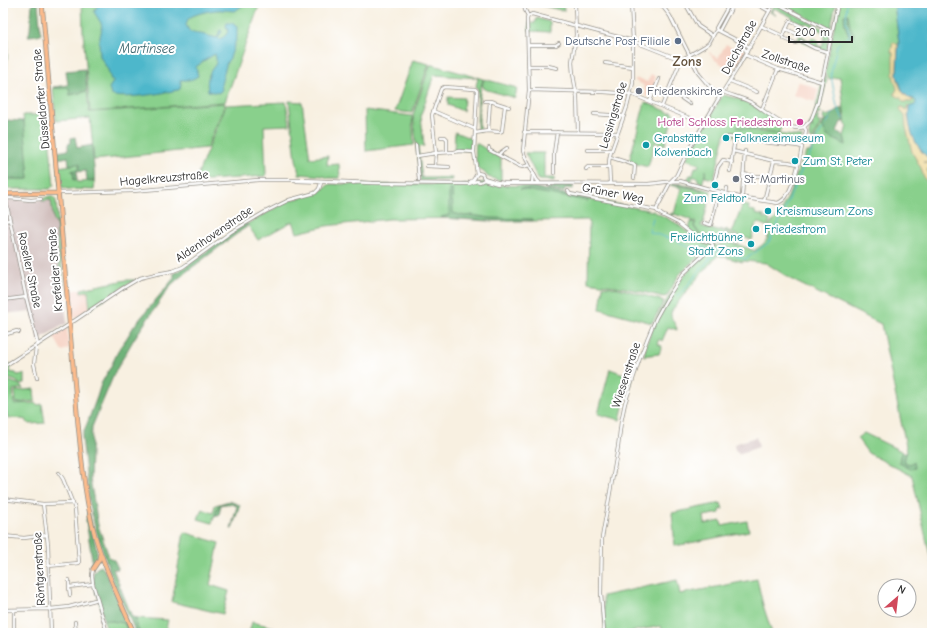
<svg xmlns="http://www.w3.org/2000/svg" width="935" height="636" font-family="'Comic Neue',sans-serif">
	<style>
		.built { fill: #f6d2c3 }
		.industrial { fill: #d1bfbd }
		.green { fill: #89d08c; stroke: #5a7e5c }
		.forest { fill: #6eb278; stroke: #4c6e52 }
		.sand { fill: #eeda9e; stroke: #8c8264 }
		.water { fill: #4db7cb; stroke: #3c717b }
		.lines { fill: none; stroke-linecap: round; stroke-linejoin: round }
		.stream { stroke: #4db7cb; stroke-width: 1 }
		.minor-casing { stroke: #928e86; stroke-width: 4 }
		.major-casing { stroke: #928e86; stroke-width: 5 }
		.minor { stroke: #fff; stroke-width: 2.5 }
		.major { stroke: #fbbb8c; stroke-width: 3.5 }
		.service-dot { fill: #5c6f8a; stroke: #fff; stroke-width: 1.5 }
		.worship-dot { fill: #6b7280; stroke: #fff; stroke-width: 1.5 }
		.hotel-dot { fill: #d1479c; stroke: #fff; stroke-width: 1.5 }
		.culture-dot { fill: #0f9aa8; stroke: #fff; stroke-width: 1.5 }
		.labels { text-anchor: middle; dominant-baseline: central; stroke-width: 4; stroke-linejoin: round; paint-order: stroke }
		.service-label { font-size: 12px; fill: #4e5e75; stroke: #fff; text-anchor: end }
		.street-label { font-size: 12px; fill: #2b2b2b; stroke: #fff }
		.worship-label { font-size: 12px; fill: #5b616d; stroke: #fff; text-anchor: start }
		.hotel-label { font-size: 12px; fill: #b23c85; stroke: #fff; text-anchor: end }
		.culture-label { font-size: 12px; fill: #0d838f; stroke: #fff; text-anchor: start }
		.water-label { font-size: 13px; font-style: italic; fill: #39636b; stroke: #fff }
		.quarter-label { font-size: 14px; font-weight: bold; fill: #64533e; stroke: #fff }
	</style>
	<rect width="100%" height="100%" fill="#fff"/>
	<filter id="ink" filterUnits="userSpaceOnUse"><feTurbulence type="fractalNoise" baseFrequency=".025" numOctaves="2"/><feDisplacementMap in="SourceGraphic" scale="8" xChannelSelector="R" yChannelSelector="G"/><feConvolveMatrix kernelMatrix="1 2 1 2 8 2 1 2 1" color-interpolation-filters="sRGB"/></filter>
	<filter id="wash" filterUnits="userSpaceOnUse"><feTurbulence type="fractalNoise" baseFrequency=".012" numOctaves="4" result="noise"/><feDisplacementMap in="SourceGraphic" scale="16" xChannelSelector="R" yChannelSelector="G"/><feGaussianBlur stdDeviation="0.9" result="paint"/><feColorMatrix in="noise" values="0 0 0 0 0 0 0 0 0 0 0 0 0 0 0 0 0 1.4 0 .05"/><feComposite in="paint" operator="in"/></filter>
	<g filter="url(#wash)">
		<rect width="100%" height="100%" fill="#f8f0e1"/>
		<path class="built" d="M726 44 736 49 737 48 739 49 740 48 744 50 745 52 738 64H737L733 71 715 60 709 53 710 52 712 55 718 58Z
			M651 74 656 77 654 81 657 82 651 95 648 97 645 96 646 94 645 93V90L643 85 635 81V79H641L647 82Z
			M798 81 818 89 815 102 793 95Z
			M81 289V292L88 291 90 309 73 319 72 318 70 292 71 291Z
			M65 329H67L69 349 62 351 54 337Z"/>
		<path class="industrial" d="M10 200 31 201 51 200 54 222H56L61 289 64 292 67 323 38 340 32 311 3 314V202Z
			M756 437 759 447 738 454V452L735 450 734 444Z"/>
		<path class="green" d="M82 3H260L225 102 90 112 83 32Z
			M532 3H563L564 11Z
			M779 3H836L831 27 829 28 826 27Z
			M839 3H894L899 43 898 45 897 65 914 99 917 102 915 105 909 107 908 117 911 129 932 161V167L929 168 932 179V565L912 476 868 453 857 438 864 433 903 452 900 456 903 465 911 469 910 464 906 463 904 461 907 451 881 324 794 281 766 263 744 261 743 262 718 255C711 262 673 306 671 313 670 319 677 325 677 330L668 327 662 341 659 339 657 344 662 346 659 354 650 355 644 356C645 348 648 340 651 332 664 298 683 276 707 250L689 265 679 275 667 296 664 297 621 287 588 282 589 221 588 220 533 221 469 218 389 219 326 226 297 233 293 221 258 240 247 224 290 200 304 197 305 196 317 193 330 184 482 185 476 183H481L485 182 493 184V185H485L531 186 546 190 588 200 589 199 653 211 676 223 691 235 698 240 719 246 741 254 739 252 719 244V242L721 241 739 245 755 251V250C765 244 768 240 770 229H768L771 223 776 219 781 210 782 211 783 207H782L788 197 801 162V161L803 162 806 152H810L815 140 816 133 822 125V122H824L825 120 823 119 824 114H825L826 116 834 113 822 125 846 144 844 136 847 126 846 125 840 77 829 79 825 73Z
			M775 5H777L829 32 830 34 828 40 824 39 825 35 824 34 825 33 806 23 805 24 792 19V17L774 8 771 12 776 15 770 12 773 6Z
			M537 18 550 22V32L529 31V23H535Z
			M800 35 810 41 812 37 819 41 817 45 821 47 824 43 822 42 823 40 828 42 827 50 826 51 804 43 802 40 800 39 798 42 797 41Z
			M3 39 8 40 5 100 3 99Z
			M413 60 429 64 412 113 395 111Z
			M430 65H433L483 79C478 94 479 111 479 127H480V131L477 130 478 90 476 86 478 78 434 75 421 115 424 146 418 147 422 178H452V180L419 181 421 178H420L413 115Z
			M824 76 827 79 819 111 821 112V114L816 115 815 116 814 115Z
			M484 79 517 88 515 98 484 89V87L482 86Z
			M53 88H69L70 95 87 91 89 112 225 103V104L207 148 94 160 90 118 56 121Z
			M723 95 739 99 753 105 782 125 779 133 737 127 761 132 802 137 801 141 802 142H803L802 145 748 139 725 134 714 179 705 177 706 170 702 185H700L701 182 698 181V178L696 177H692V181L687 180 690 175H693L695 167H698L699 164 686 159 704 126Z
			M448 97 464 98 463 111 448 105Z
			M289 101 302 102 310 158 328 156 327 165 339 164 340 178H327L324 176 299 174 296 159Z
			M286 102 290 125 264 126 266 176 195 181 226 105Z
			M645 102 671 113V111L674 113 665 145 655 142 648 167 629 162Z
			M365 110 412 116 414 145 366 151Z
			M23 115H47L54 185 50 189H5V179H29Z
			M819 116V118H818L817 121 820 122 819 127 814 134V140L810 139 809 137 810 127 809 125 811 124 813 129 811 122 814 118Z
			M455 132 472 139 471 150H459L454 151Z
			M476 143 501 158V181L488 177 484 172 479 170C475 161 475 152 476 143Z
			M525 153H544V178H554V181L540 180 538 179Z
			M79 164V170L73 172 74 180H77V182H79L95 181 94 190 67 189 60 186 58 167Z
			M673 183 683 184 711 191 703 224H701V226L741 238 739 242 723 238 720 240 699 233 694 226 696 222 691 221 692 220 674 214 673 216H671L670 217 671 213 674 214 681 188 670 185 672 184 699 190 703 192 700 189Z
			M49 196C53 197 56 198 56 202L64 288 61 289 56 222H54L51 200 42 201V199Z
			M743 205 749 206V210L755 211V214L764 216V218L769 219 770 221 768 226H766L759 223 756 224 752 236H753L752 240 731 233 720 230V229L725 231 726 229 730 232 733 231 742 206Z
			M691 222 695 223 694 227 699 234 718 241C708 245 696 236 687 230V229H689Z
			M126 280H135L115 292 90 309 88 291 81 292V289Z
			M603 286 619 288 664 301 652 323 600 309Z
			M11 364 10 372 16 373 17 375 24 374V383L21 385 16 381 3 377V369Z
			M610 369 632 377 624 403 620 420 598 414Z
			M3 379 18 384 23 388 13 390 14 404 34 403 39 405 42 404 45 423 30 424 26 422V420L16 418 8 419 5 407 3 409Z
			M34 389 35 401 16 403 15 391Z
			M721 503 723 509 719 510 720 513 704 516 705 524 721 521 722 526 747 521 749 531 675 546 672 513Z
			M219 504 212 523 198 519 202 509 213 513 215 505Z
			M184 532 219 543 210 585 229 591 223 614 172 602Z
			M757 579 763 605 772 633H663L661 626 624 633H605L603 596 677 580 680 594Z
			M137 618 168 620 165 633H140C137 627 134 623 137 618Z
			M103 619 124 623 129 633H109V631H111L107 630Z
			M252 622 277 628 275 633H249Z"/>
		<path class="forest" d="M38 3 41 35 28 36 29 34 30 30 32 4Z
			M848 14 850 26 854 34 853 37 851 38C846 31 844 24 844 15Z
			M85 69 87 91 70 95 69 88H53V87L68 85 66 71Z
			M843 108 844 122H841L837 131 844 136 846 145 827 136 822 125 834 113 836 112V110Z
			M6 120 24 121 29 179H5Z
			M75 137 77 148 92 145 95 180 87 181 86 171 76 172 77 180H74L73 172H72V170H79V164L69 165 68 157 58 159 57 152 68 150V144L71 143V138Z
			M573 185V189L565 188 564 192 546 189 547 187 549 186Z
			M534 188 589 199 588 201 520 189Z
			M449 189H452L453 213 465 216 472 215 490 218 533 219V221H489L442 218 441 217 449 215Z
			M246 223 247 227 242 230 186 272 171 285 134 339 115 372 92 427 90 479 98 525 109 557 114 560 118 568V569H113L132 617 137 618C134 623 137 627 140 633H136L113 581 106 561 95 528 89 501 82 437 97 397 101 384 112 364 120 347 126 339 134 326 174 278V273L182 269Z
			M903 452 906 453 904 461 906 463 910 464 914 461 915 468 911 469 899 463 900 456Z
			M229 501 240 505 232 529H231L237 506C231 504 227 503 221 505L219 515H217L214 518 219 504Z
			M88 510 97 551V558L91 567 92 559 86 520Z
			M101 566 104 569 112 587 132 633H129L124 623 104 620 98 597 99 595 96 594C94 584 88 570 101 566Z"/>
		<path class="sand" d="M893 42 898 45C898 64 891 90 913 100L912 102H903L900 97H898L894 94 897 89 893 75V53L891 52Z
			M907 106H909V107L908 117 911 130 921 151 932 161V162H923L932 164V167L929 168 927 170 932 179V194L930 185 924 178 921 168 912 152 906 127 905 116 900 110 901 107H903L905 110 907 109Z"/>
		<path class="water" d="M99 3H246L235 11C231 11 226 10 222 10 215 9 192 14 188 19 188 19 186 25 186 25L190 32H194L198 34H201L217 38 220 30H221L222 32 218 37 219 39C224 37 226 36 228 31L226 26 227 23H232L237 27V37L230 58 227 62 223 77 221 84 222 89 221 91 218 93 208 91C207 86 207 79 209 75 212 65 219 67 215 54L205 60 196 67 198 76 191 80H180L181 83 180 89 178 90C164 93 123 100 111 95L109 88 113 82V80H111L108 70 100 56 99 42 102 28 101 23 94 12Z
			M894 3H932V161C915 148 907 129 909 107L915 105 916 102V101H915L914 99 909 98 903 92 897 76 898 52 899 43Z"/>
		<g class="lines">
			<path class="stream" d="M846 38 850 36 846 21 847 3
				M832 80 831 73 837 45 840 43
				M832 81 837 107
				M838 108 843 119
				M825 127 832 114 838 110
				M653 218 649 232 678 241C682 244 689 248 694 248 700 248 703 246 708 249
				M710 251H717L720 250 745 259 753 254 768 243 780 220 803 167 810 155 815 141 823 129
				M678 296C692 282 703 265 717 251"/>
		</g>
	</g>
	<g filter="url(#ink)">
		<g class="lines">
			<defs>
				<path id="minor" d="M524 3 525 10 528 16
					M575 3 576 35 572 62 573 74 577 97 578 132
					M660 3 670 16 699 74 719 98
					M685 3 698 26 713 36
					M755 3 769 11
					M776 3 832 32
					M528 16 527 19 529 90 523 151 526 159 537 180 539 182
					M528 16 532 14 633 41 681 60
					M761 26 783 36 790 21 803 27
					M786 29 799 35
					M717 30 716 28 730 3
					M719 31 750 47
					M783 36V38L795 43
					M801 41 814 48 828 52
					M740 43 747 52
					M528 45H556L559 43
					M745 55 778 69 822 82
					M681 60 705 46 709 43 715 32 717 30 719 31 734 3
					M605 63 633 67
					M528 66H548L557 68
					M730 81 757 92
					M529 90 604 92 631 94 704 124
					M712 90 722 94
					M668 91 680 97 690 104
					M723 92C733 96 743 98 752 103 766 111 787 133 804 127
					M485 101H490
					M650 101 659 79
					M505 106 502 131 500 132 488 131 490 101 509 107
					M662 106 681 60
					M762 109 778 69
					M433 111 475 129
					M594 114 624 116
					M804 127 811 120 818 102 838 3
					M804 127 806 130 805 138
					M524 132 617 133
					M475 133 488 131
					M441 137H445L447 139V152
					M728 137 763 142 798 146 802 147
					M416 145 419 180
					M489 148V150L519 166 523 167 529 165
					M588 150H611
					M733 151 774 161 788 162 798 164
					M499 155 500 153 507 148
					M417 156 436 153 454 152 459 151 474 152
					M610 157 635 165 634 178
					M427 166 449 167
					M435 166 436 153 432 115 441 89 444 87 475 89 477 91 474 152 477 174
					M586 169 588 167H609
					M730 171 735 138
					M533 173 532 183 534 184
					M554 173V153L557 132
					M743 174 755 176H771
					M484 178 497 182 504 183 648 184C659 183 669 181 680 181L739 197 778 203C782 201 785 199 787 195 794 183 800 161 802 147
					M484 180 498 184
					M297 181 354 183
					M470 182C476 180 474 176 478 173L482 174 484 178
					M371 183 469 184 477 181 480 182 484 180
					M610 183 609 162 610 155 627 107 633 83V41L631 3
					M503 184H554
					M712 190 718 167 723 160 732 162
					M568 191 570 194 657 210
					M59 193 133 191 258 180H303L372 183
					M726 194 727 188
					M742 197 745 151
					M764 201 774 161
					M3 221 10 220
					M704 223 711 225 719 192
					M3 300 26 297
					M70 322 74 321 123 288 140 278 156 274 173 271 183 267 231 232 265 212 289 200 315 193 319 189 321 183
					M3 335 17 331 19 332
					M3 344 4 348 3 350
					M38 345 26 297 6 201V199L9 198 31 200 41 199
					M36 347 34 364 37 378
					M3 367 70 324
					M3 499 43 504 73 503
					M43 504 48 545 51 633
					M3 536 24 538 47 535
					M48 566 79 563 75 509 63 479 59 473
					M93 569 92 575 93 584 107 633
					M69 580V587L93 584
					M69 587 70 595
					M3 610 50 609 69 607 95 600
					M14 610V633
					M75 622 76 633
					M604 633 601 593 602 538 618 447 621 422 625 403 641 355 648 337 656 318 666 300 683 274 713 246 712 243 698 239 678 223 662 215 657 211V208L671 181 676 176 687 153 717 101 737 69 774 3"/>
				<path id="major" d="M42 3 78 424C82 462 85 500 95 536 105 570 120 601 134 633
					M3 194 59 193
					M93 569 99 560 100 554"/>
			</defs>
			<use href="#minor" class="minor-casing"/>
			<use href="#major" class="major-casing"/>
			<use href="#minor" class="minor"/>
			<use href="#major" class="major"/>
		</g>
	</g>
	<circle class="service-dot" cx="678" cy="41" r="4"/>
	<g class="worship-dot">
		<circle cx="639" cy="91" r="4"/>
		<circle cx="736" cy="179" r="4"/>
	</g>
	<circle class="hotel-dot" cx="800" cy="122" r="4"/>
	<g class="culture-dot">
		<circle cx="726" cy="138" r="4"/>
		<circle cx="646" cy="145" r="4"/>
		<circle cx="795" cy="161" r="4"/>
		<circle cx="715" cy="185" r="4"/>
		<circle cx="768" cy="211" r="4"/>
		<circle cx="756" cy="229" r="4"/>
		<circle cx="751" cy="244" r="4"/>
	</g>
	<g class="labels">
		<g class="service-label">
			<text x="670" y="41">Deutsche Post Filiale</text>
		</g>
		<g class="street-label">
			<text transform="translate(739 47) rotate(-61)">Deichstraße</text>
			<text transform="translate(786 61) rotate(19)">Zollstraße</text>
			<text transform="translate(41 99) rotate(-95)">Düsseldorfer Straße</text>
			<text transform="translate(613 115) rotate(-73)">Lessingstraße</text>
			<text transform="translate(164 178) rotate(-5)">Hagelkreuzstraße</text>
			<text transform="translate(613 193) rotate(11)">Grüner Weg</text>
			<text transform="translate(214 234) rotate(-34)">Aldenhovenstraße</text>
			<text transform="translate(30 270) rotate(78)">Roseller Straße</text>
			<text transform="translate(55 270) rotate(-95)">Krefelder Straße</text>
			<text transform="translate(626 375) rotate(-72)">Wiesenstraße</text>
			<text transform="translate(39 569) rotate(-93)">Röntgenstraße</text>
		</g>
		<g class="worship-label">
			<text x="647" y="91">Friedenskirche</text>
			<text x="744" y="179">St. Martinus</text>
		</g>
		<g class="hotel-label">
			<text x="792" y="122">Hotel Schloss Friedestrom</text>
		</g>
		<g class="culture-label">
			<text x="654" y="138">Grabstätte<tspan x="654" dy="14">Kolvenbach</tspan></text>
			<text x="734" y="138">Falknereimuseum</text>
			<text x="803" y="161">Zum St. Peter</text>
			<text x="715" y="198" text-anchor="middle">Zum Feldtor</text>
			<text x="776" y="211">Kreismuseum Zons</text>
			<text x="764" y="229">Friedestrom</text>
			<text x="743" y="237" text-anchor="end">Freilichtbühne<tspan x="743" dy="14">Stadt Zons</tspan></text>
		</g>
		<g class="water-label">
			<text x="147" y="48">Martinsee</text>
		</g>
		<g class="quarter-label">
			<text x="687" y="61">Zons</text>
		</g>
	</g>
	<rect width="935" height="636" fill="none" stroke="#fff" stroke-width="16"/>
	<g transform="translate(897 598) rotate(28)"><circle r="19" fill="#ffffff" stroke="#aaaaaa"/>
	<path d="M0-3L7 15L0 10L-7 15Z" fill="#d1495b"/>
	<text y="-6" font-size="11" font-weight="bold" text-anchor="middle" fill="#2b2b2b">N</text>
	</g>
	<path d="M789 36v6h63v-6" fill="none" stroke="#2b2b2b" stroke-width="2"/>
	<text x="795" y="36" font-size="12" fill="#2b2b2b" stroke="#ffffff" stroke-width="3" paint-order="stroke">200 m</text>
</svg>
